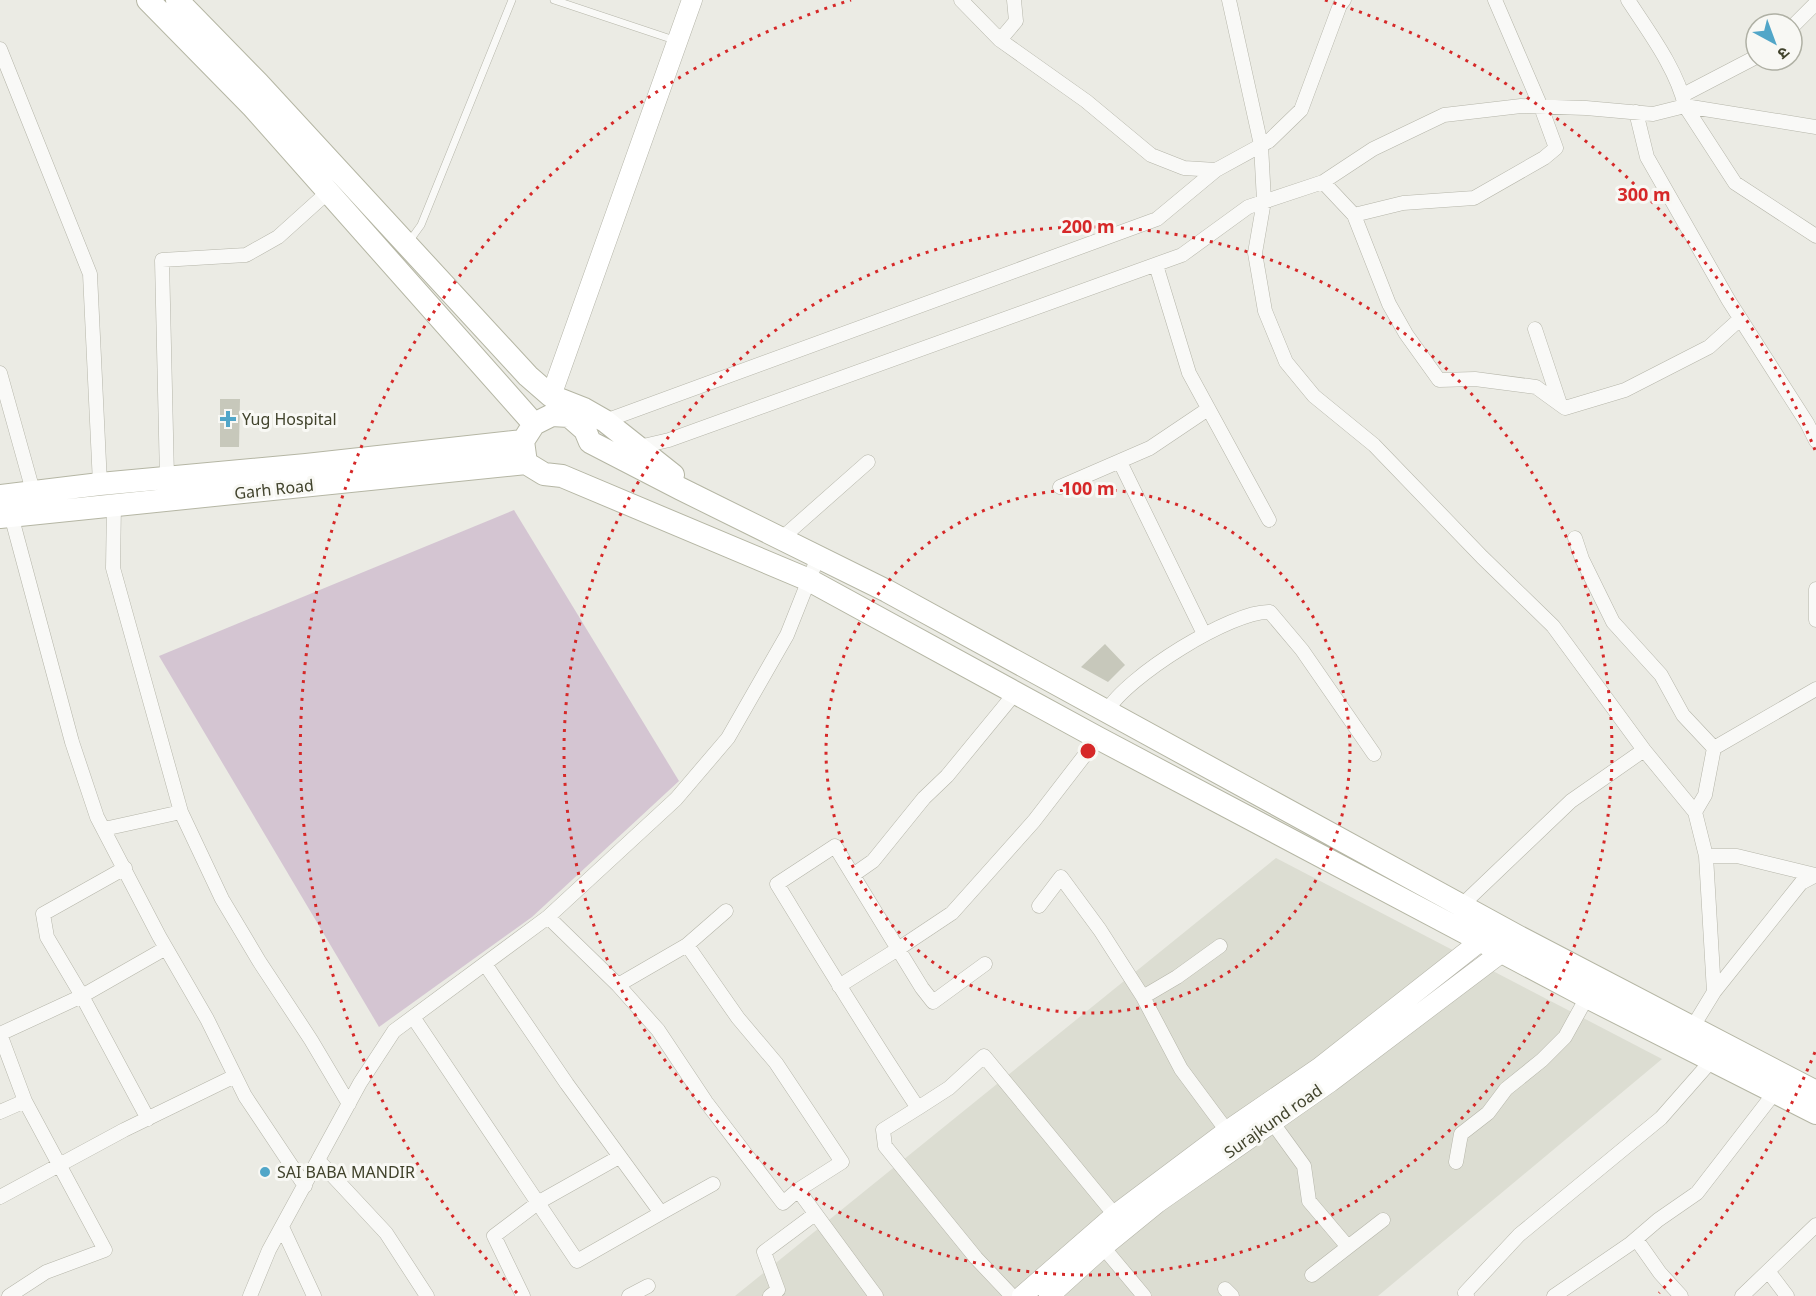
<svg xmlns="http://www.w3.org/2000/svg" width="1816" height="1296" font-family="'Noto Sans','Noto Sans Devanagari',sans-serif">
	<style>
		.built { fill: #dcddd2 }
		.green { fill: #d4c5d2 }
		.building { fill: #c7c8bb }
		.lines { fill: none; stroke-linecap: round; stroke-linejoin: round }
		.lane-casing { stroke: #b5b5a9; stroke-width: 8 }
		.street-casing { stroke: #b5b5a9; stroke-width: 15 }
		.secondary-casing { stroke: #b5b5a9; stroke-width: 21 }
		.primary-casing { stroke: #b5b6a4; stroke-width: 24 }
		.lane { stroke: #f9f9f7; stroke-width: 7 }
		.street { stroke: #f9f9f7; stroke-width: 14 }
		.secondary { stroke: #fff; stroke-width: 20 }
		.primary { stroke: #fff; stroke-width: 22 }
		.ring { fill: none; stroke: #d62828; stroke-width: 3; stroke-dasharray: 3 6 }
		.poi-dot { fill: #51a6c8; stroke: #f8f8f4; stroke-width: 2 }
		.labels { text-anchor: middle; dominant-baseline: central; stroke-width: 6; stroke-linejoin: round; paint-order: stroke }
		.poi-label { font-size: 16px; fill: #41432c; stroke: #f8f8f4; text-anchor: start }
		.street-label { font-size: 16px; fill: #41432c; stroke: #f8f8f4 }
		.centre { fill: #d62828; stroke: #f8f8f4; stroke-width: 3 }
		.ring-label { font-size: 18px; text-anchor: middle; font-weight: bold; fill: #d62828; stroke: #f8f8f4; stroke-width: 6; stroke-linejoin: round; paint-order: stroke }
	</style>
	<rect width="100%" height="100%" fill="#ebebe4"/>
	<path class="built" d="M1276 858 1662 1059 1378 1296H735Z"/>
	<path class="green" d="M514 510 679 781 532 917 379 1027 159 656Z"/>
	<path class="building" d="M220 399H240L239 447H220Z
		M1105 644 1125 665 1108 682 1081 667Z"/>
	<g class="lines">
		<defs>
			<path id="lane" d="M554 0 677 41
				M408 243 421 225 512 0"/>
			<path id="street" d="M961 0 1000 40 1086 101 1151 155 1184 168 1216 170
				M1229 0 1261 145 1264 201 1255 253 1265 311 1286 362 1314 396 1374 445 1482 557 1553 626 1644 750 1695 812 1706 856 1714 992
				M1628 0C1648 31 1677 69 1685 106L1735 183 1816 236
				M1792 27 1816 3
				M1000 40 1016 21 1014 0
				M0 49 90 274 100 484
				M1683 95 1756 57
				M1636 112 1647 157 1729 301 1807 423 1816 441
				M1323 182 1354 215 1389 304 1406 334 1439 380 1475 379 1536 387 1565 408 1625 390 1709 347 1740 319
				M1354 215 1403 203 1474 198 1544 158 1556 148 1541 107 1495 0
				M1156 265 1189 373 1269 520
				M1535 329 1560 404
				M0 373 33 491
				M605 421 1157 219 1216 170 1269 141 1301 110 1340 5 1344 0
				M639 447 669 440 1182 255 1248 207 1323 182 1373 149 1444 115 1521 106 1586 108 1653 114 1685 106 1816 127
				M1120 462 1204 634
				M167 478 162 260 246 255 278 237 328 192
				M1060 487 1150 448 1208 409
				M114 504 113 568 181 812
				M11 515 72 742 97 817 159 936 207 1019 245 1096 305 1186
				M782 538 868 462
				M1575 538 1582 559 1613 622 1661 675 1683 715 1714 748
				M1816 589V620
				M1107 711C1126 677 1232 610 1270 612L1302 650 1374 754
				M1695 812 1705 795 1714 748 1816 689
				M104 829 181 812 222 899 259 961 311 1040 349 1104
				M1706 856H1737L1815 875
				M853 875 873 861 924 798 947 776 1016 692
				M1462 905 1571 801 1644 750
				M1039 906 1061 877 1100 930 1143 997 1181 1069 1227 1131
				M548 917 618 985 658 1030 706 1102 783 1203 798 1190 876 1296
				M687 945 726 911
				M485 964 567 1084 661 1213 713 1184
				M985 964 933 1002 922 988 898 949 952 913 1034 821 1098 738
				M618 985 687 945 738 1018 776 1063 842 1162 798 1190
				M839 986 898 949 835 846 777 884C823 959 869 1035 918 1108L883 1130 885 1146 976 1258 1012 1296
				M1143 997 1177 977 1220 946
				M413 1017 577 1261 661 1213
				M1689 1033 1714 992 1801 883 1816 875
				M918 1108 949 1088 984 1056 1119 1220
				M0 1112 25 1101
				M1267 1115 1304 1166 1309 1201 1348 1247 1383 1220
				M148 1119 82 996 166 948
				M318 1160 386 1233 427 1296
				M1456 1162 1461 1134 1488 1113 1506 1089 1542 1060 1565 1037 1587 997
				M0 1197 124 1130 235 1076
				M282 1227 314 1296
				M1636 1239 1660 1273 1681 1296
				M1098 1241 1144 1296
				M1768 1271 1787 1296
				M1312 1275 1348 1247
				M1225 1289 1232 1296
				M9 1296 46 1272 105 1250 25 1101 0 1034 82 996 47 937 43 914 125 868
				M250 1296 269 1250 360 1083 394 1031 548 917 676 799 728 738 787 635 818 557
				M523 1296 494 1236 539 1202 619 1157
				M629 1296 648 1286
				M770 1296 778 1290 764 1252 815 1214
				M1467 1296 1465 1293 1519 1235 1661 1118 1712 1060
				M1554 1296 1630 1244 1658 1220 1697 1193 1775 1092
				M1742 1296 1816 1225"/>
			<path id="secondary" d="M551 396 692 0
				M1022 1296 1115 1215 1227 1131 1319 1068 1492 932
				M1049 1296 1103 1247 1157 1203 1330 1082 1502 952 1511 943"/>
			<path id="primary" d="M148 0 252 106 534 424
				M177 0 258 83 528 376 551 396 584 409 605 421 673 475
				M526 463 523 441 534 424 552 415 569 416 585 430 590 442 681 489 887 591 1517 936 1816 1092
				M0 496 100 484 306 465 523 441
				M0 517 526 463 544 474 562 476 809 580 1098 738 1587 997 1816 1113"/>
		</defs>
		<use href="#lane" class="lane-casing"/>
		<use href="#street" class="street-casing"/>
		<use href="#secondary" class="secondary-casing"/>
		<use href="#primary" class="primary-casing"/>
		<use href="#lane" class="lane"/>
		<use href="#street" class="street"/>
		<use href="#secondary" class="secondary"/>
		<use href="#primary" class="primary"/>
	</g>
	<g class="ring">
		<circle cx="1088" cy="751" r="262"/>
		<circle cx="1088" cy="751" r="524"/>
		<path d="M1815 1052A787 787 0 0 1 1659 1293M517 1293A787 787 0 0 1 851 0M1325 0A787 787 0 0 1 1815 450"/>
	</g>
	<g class="poi-dot">
		<path d="M225 410h6v6h6v6h-6v6h-6v-6h-6v-6h6z"/>
		<circle cx="265" cy="1172" r="6"/>
	</g>
	<g class="labels">
		<g class="poi-label">
			<text x="242" y="419">Yug Hospital</text>
			<text x="277" y="1172">SAI BABA MANDIR</text>
		</g>
		<g class="street-label">
			<text transform="translate(274 489) rotate(-6)">Garh Road</text>
			<text transform="translate(1273 1121) rotate(-35)">Surajkund road</text>
		</g>
	</g>
	<circle cx="1088" cy="751" r="9" class="centre"/>
	<g class="ring-label">
		<text x="1644" y="201">300 m</text>
		<text x="1088" y="233">200 m</text>
		<text x="1088" y="495">100 m</text>
	</g>
	<g transform="translate(1774 42) rotate(139)"><circle r="28" fill="#f8f8f4" stroke="#afb0a4" stroke-width="1.5"/>
	<path d="M0-4.5L10 22L0 15L-10 22Z" fill="#51a6c8"/>
	<text y="-9" font-size="16" font-weight="bold" text-anchor="middle" fill="#41432c">उ</text>
	</g>
</svg>
